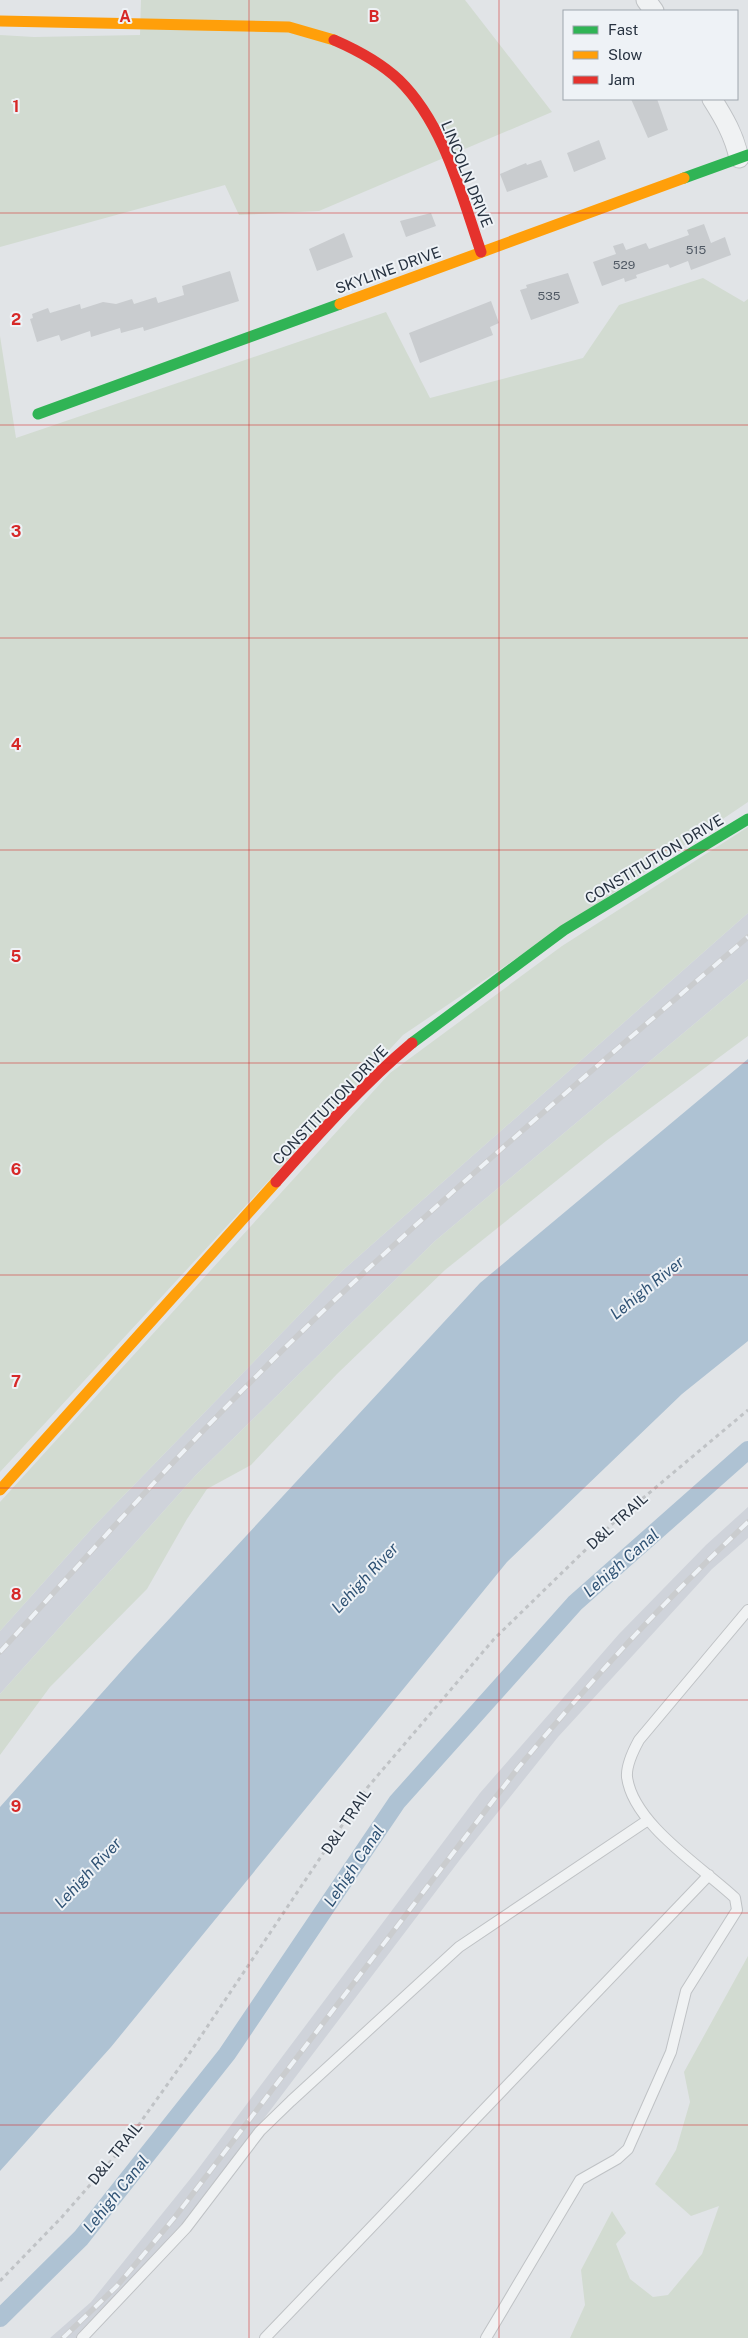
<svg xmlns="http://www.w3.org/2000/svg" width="748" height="2338" font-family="'Public Sans',sans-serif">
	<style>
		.built { fill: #cfd3da }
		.green { fill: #d2dbd1 }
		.water { fill: #aec2d3 }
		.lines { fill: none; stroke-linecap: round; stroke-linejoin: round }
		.canal { stroke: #aec2d3; stroke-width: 18 }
		.building { fill: #c9cccf }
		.lane-casing { stroke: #bfc2c5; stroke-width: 12 }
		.street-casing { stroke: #bfc2c5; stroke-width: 21 }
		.path { stroke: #c0c3c6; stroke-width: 3; stroke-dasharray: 4 4; stroke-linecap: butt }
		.lane { stroke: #f0f2f3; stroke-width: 10 }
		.street { stroke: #f0f2f3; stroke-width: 19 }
		.fast { stroke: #30b455; stroke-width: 11 }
		.slow { stroke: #ff9f0a; stroke-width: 11 }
		.jam { stroke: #e5322d; stroke-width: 11 }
		.rail-casing { stroke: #caccce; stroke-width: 5.5 }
		.rail { stroke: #eef2f6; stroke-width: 4; stroke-dasharray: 11; stroke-linecap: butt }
		.grid { fill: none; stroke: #d62828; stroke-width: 1; stroke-opacity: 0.55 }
		.labels { text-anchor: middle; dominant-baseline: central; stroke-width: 4; stroke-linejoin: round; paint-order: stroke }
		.number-label { font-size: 12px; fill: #505964 }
		.street-label { font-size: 15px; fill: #273240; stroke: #eef2f6 }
		.water-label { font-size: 16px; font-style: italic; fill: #305375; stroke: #eef2f6 }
		.grid-label { font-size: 16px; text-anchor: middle; font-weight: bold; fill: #d62828; stroke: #eef2f6; stroke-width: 4; stroke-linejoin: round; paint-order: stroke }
	</style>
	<rect width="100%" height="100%" fill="#e1e4e7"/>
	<path class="built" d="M748 913V979L435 1241 196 1475 0 1694V1631L94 1526 342 1271Z
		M748 1507V1538L712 1569 558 1737 462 1857 169 2244 84 2338H50L91 2302 195 2173 480 1793 619 1634 706 1545Z"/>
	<path class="green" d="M141 0H465L552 112 319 211 239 215 225 185 0 247V35L34 37 140 35Z
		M703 278 744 302 748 299V802L403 1035 0 1472V336L16 438 386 312 430 398 583 358 619 305Z
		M748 827V913L342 1271 94 1526 0 1631V1502L390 1073 562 946Z
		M748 979V1036L606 1141 445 1270 337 1374 251 1465 207 1489 187 1519 147 1589 50 1687 0 1755V1694L196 1475 435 1241Z
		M748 1956V2338H570L585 2305 581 2270 612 2211 626 2233 616 2244 630 2279 653 2297 668 2295 702 2254 719 2206 691 2216 655 2184 676 2150 690 2102 684 2072Z"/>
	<path class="water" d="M748 1059V1341L682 1394 507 1562 111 2047 0 2171V1807L134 1657 480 1283Z"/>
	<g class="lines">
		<path class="canal" d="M0 2318 81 2238 227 2054 397 1802 575 1603 748 1450"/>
	</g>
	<path class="building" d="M631 99H657L668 130 648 138Z
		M599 140 606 159 574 172 567 153Z
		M541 160 548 177 507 192 500 174 526 163 527 165Z
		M431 213 436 226 406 237 400 221Z
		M704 224 711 243 725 237 731 255 691 270 688 261 670 268 668 264 636 275 637 278 625 282 624 278 602 286 593 262 616 254 613 246 623 243 626 250 646 243 649 249 689 235 687 230Z
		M344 233 353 257 317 271 309 249Z
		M230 271 239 301 144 331 143 327 121 333 120 328 91 337 90 331 61 341 59 335 37 342 30 319 33 318 32 314 48 308 50 313 80 304 81 309 103 302 116 304 132 299 134 304 156 297 158 303 184 295 182 286Z
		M568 273 579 303 531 320 520 290 527 288 526 285Z
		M491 301 499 323 490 327 493 335 420 363 409 333Z"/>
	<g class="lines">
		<defs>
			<path id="lane" d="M82 2338 186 2228 260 2131 291 2101 459 1947 648 1820
				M265 2338 709 1875
				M486 2338 580 2180 617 2159 628 2149 671 2052 686 1991 737 1910 735 1898C702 1867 633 1824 627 1777 626 1765 633 1751 639 1740L748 1610"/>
			<path id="street" d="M646 0 654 11
				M712 99C724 118 734 135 739 158"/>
		</defs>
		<use href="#lane" class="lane-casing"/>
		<use href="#street" class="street-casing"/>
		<path class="path" d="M0 2281 62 2217 123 2147 189 2054 367 1788 494 1639 611 1525 748 1410"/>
		<use href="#lane" class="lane"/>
		<use href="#street" class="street"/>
		<path class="fast" d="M684 178 748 155
			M38 414 340 304
			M412 1043 564 930 748 819"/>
		<path class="slow" d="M0 21 289 27 334 40
			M340 304 684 178
			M0 1490 276 1182"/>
		<path class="jam" d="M334 40C357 50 380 62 399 80 444 124 461 194 481 252
			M276 1182C319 1134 362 1085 412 1043"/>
		<defs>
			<path id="rail" d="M0 1652C96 1546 190 1440 292 1341 438 1199 594 1069 748 937
				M63 2338 117 2286 175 2217 518 1768C590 1681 666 1599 748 1522"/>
		</defs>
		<use href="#rail" class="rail-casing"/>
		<use href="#rail" class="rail"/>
	</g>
	<path class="grid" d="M249 0V2338M499 0V2338M0 213H748M0 425H748M0 638H748M0 850H748M0 1063H748M0 1275H748M0 1488H748M0 1700H748M0 1913H748M0 2125H748"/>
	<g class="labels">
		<g class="number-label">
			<text x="696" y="250">515</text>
			<text x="624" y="265">529</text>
			<text x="549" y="296">535</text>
		</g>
		<g class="street-label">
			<text transform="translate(467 174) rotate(68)">LINCOLN DRIVE</text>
			<text transform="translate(388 270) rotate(-20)">SKYLINE DRIVE</text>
			<text transform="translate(654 859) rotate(-31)">CONSTITUTION DRIVE</text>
			<text transform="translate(330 1105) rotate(-46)">CONSTITUTION DRIVE</text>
			<text transform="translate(617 1521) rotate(-42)">D&amp;L TRAIL</text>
			<text transform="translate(346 1821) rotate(-56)">D&amp;L TRAIL</text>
			<text transform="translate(115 2153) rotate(-51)">D&amp;L TRAIL</text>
		</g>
		<g class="water-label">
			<text transform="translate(647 1288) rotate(-39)">Lehigh River</text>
			<text transform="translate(621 1563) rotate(-41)">Lehigh Canal</text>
			<text transform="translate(365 1578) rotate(-47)">Lehigh River</text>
			<text transform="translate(354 1866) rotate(-56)">Lehigh Canal</text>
			<text transform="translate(88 1873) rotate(-47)">Lehigh River</text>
			<text transform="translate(116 2194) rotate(-51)">Lehigh Canal</text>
		</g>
	</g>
	<g class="grid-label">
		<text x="125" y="22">A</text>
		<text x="374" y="22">B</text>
		<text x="16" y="112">1</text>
		<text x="16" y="325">2</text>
		<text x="16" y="537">3</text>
		<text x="16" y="750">4</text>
		<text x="16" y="962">5</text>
		<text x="16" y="1175">6</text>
		<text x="16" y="1387">7</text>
		<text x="16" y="1600">8</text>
		<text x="16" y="1812">9</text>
	</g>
	<rect x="563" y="10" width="175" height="90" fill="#eef2f6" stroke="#9ea5ad"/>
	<rect x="573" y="26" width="25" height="8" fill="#30b455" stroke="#9ea5ad"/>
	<text x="608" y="35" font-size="15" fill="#273240">Fast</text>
	<rect x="573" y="51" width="25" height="8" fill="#ff9f0a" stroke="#9ea5ad"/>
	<text x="608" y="60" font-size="15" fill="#273240">Slow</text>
	<rect x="573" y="76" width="25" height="8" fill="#e5322d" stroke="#9ea5ad"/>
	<text x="608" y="85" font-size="15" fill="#273240">Jam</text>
</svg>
